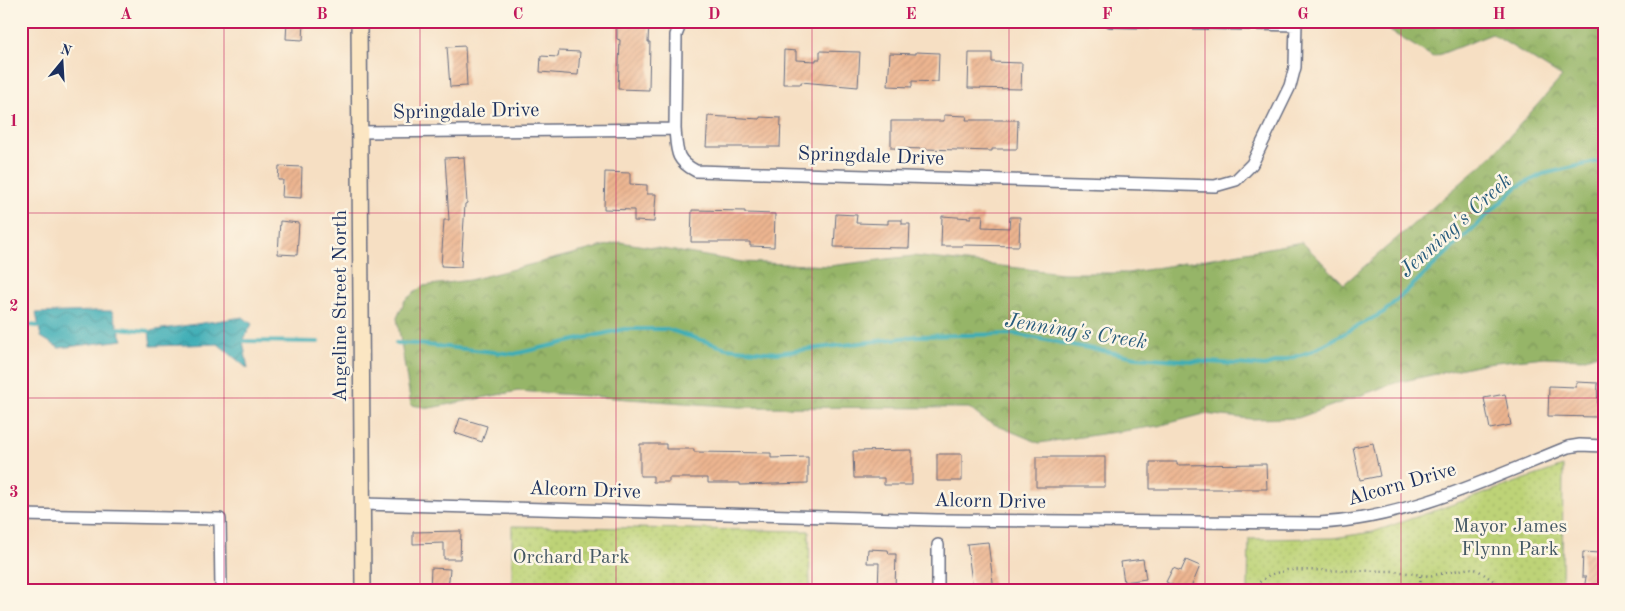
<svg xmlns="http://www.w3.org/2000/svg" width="1625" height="611" font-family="'Old Standard TT',serif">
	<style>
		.grass { fill: url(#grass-dots); stroke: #6c816a }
		.forest { fill: url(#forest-crowns); stroke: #587263 }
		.water { fill: url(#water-waves); stroke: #2c6e8a }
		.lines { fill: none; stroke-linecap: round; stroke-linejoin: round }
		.stream { stroke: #3cadb6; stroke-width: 4 }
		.building { fill: url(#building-hatch) }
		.minor-casing { stroke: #686d81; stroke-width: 14 }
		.secondary-casing { stroke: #686d81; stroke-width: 18 }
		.path { stroke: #686d81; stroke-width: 2.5; stroke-dasharray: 1 4; stroke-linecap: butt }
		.minor { stroke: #fff; stroke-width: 11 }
		.secondary { stroke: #fbe6c3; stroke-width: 15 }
		.grid { fill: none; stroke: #c2185b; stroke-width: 1; stroke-opacity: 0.55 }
		.labels { text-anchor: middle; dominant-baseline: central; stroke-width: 5; stroke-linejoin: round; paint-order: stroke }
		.street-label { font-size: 20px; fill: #1b2f5e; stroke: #fcf5e5 }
		.park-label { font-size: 20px; fill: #445864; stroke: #fcf5e5 }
		.water-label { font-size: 21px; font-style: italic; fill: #275b7d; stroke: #fcf5e5 }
		.neatline { fill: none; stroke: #c2185b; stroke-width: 2 }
		.grid-label { font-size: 16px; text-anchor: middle; font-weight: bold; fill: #c2185b }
	</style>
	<defs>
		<pattern id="grass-dots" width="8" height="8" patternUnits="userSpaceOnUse" patternTransform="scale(1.25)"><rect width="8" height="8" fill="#bdd377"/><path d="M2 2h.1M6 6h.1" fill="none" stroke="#a2b569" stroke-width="1.8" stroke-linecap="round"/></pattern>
		<pattern id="forest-crowns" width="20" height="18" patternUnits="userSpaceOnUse" patternTransform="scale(1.25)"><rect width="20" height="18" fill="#96b568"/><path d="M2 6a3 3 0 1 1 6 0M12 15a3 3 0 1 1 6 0" fill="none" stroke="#7a9459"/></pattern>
		<pattern id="water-waves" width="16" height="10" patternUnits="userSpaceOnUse" patternTransform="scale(1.25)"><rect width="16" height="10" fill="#3cadb6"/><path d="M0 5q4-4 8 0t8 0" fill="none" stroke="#328d97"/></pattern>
		<pattern id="building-hatch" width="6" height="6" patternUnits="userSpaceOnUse" patternTransform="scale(1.25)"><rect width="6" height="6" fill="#edb590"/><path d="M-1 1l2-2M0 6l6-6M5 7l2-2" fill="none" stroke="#cb9c7f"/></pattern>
	</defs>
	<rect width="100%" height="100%" fill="#fcf5e5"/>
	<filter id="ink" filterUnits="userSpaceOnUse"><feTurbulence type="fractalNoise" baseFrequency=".02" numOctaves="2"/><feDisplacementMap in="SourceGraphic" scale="10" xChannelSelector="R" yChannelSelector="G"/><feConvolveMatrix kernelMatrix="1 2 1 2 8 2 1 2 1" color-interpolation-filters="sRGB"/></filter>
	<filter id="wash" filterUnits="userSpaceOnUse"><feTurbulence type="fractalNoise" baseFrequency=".0096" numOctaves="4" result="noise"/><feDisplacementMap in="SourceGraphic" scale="20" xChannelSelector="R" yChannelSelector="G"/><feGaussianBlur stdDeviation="1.12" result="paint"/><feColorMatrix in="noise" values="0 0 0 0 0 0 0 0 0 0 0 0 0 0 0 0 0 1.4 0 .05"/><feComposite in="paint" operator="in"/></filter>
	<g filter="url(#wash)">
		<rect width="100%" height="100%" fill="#f6dfc3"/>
		<path class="grass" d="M1563 466 1562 590H1248L1249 539 1333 538 1373 532Z
			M512 526 809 531 810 590H512Z"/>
		<path class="forest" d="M1378 21H1604V352L1582 359 1545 357 1486 363 1395 383 1298 418 1251 419 1204 414 1158 426 1039 443 984 420 969 408 739 407 518 391 430 408 411 405 397 318 405 300 423 286 470 280 620 242 742 262 829 266 913 256 1062 273H1128L1302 242 1344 284 1492 156 1562 77 1492 34 1433 57 1378 24Z"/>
		<path class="water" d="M96 311H112L123 340 59 348 41 337 36 313Z
			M243 317 252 324 243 341 248 369 218 344 151 346 149 331Z"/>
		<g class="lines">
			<path class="stream" d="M21 324 38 326
				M119 328 149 331
				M243 341 318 342
				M396 343 416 344 514 354 624 329H667L726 348 777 353 918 336 1014 334 1136 357 1265 366 1310 352 1384 312 1517 187 1543 174 1604 160"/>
		</g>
		<g id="blocks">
			<path class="building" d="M287 21H304L303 40 286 39Z
				M617 21H649L648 42H650L649 90 618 89 620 40 617 39Z
				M465 46 467 86 450 87 447 47Z
				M784 50 796 51V60L816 61V59H820V51L860 52 858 87 801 82V84H783Z
				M559 51 580 52 578 75 540 72 541 56 558 57Z
				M916 52 939 53 938 82 912 81V87L888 86 890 53 916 54Z
				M969 53H992V62L1022 63 1021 89 968 88Z
				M944 115 967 116 966 120H1018L1017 149H992V151L891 148V121H944Z
				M708 116 760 119V117L781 118 780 147H706Z
				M464 157 467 203 465 204 461 267 441 266 444 220H449L445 158Z
				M279 166 302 167 301 198 282 197 283 180H278Z
				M605 172 630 173V184L647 185V194H656L654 222 634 221V210L604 209Z
				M692 210 745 211V213L775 214 774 247 750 246V242H691Z
				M836 214 857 215 856 223 888 224V220H902V224H910L909 248 834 247Z
				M971 215H983L982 227 1009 228 1010 217H1020L1019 246 963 245V246H941L942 216 971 218Z
				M280 221 299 223 297 255 278 254Z
				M1576 382 1598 383 1597 417 1548 416 1549 386 1576 387Z
				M1505 394 1511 425 1490 429 1484 398Z
				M460 418 487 426 482 442 455 433Z
				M1373 443 1380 476 1360 480 1353 447Z
				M640 444H666V449H694V452L771 453V458L808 457V483L740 485V483H708V478H669V482H653V476H640Z
				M912 450V485H884V478H854L853 451Z
				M937 454H962V481H937Z
				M1036 457H1105V487H1036Z
				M1150 462H1177V465L1266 464 1267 489H1150Z
				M461 531 460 559H444V543L413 544V532Z
				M988 542 994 590H973L967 544Z
				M868 549 888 550 889 554H896L895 590H878L879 563H867Z
				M1583 552 1600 553 1599 566H1604V590H1584L1586 577H1582Z
				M1143 559 1146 579 1124 582 1121 562Z
				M1186 560 1200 566 1190 590H1184L1166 582 1173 568 1181 571Z
				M431 568 450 569 448 590H430Z"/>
		</g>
	</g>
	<g filter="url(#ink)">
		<use href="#blocks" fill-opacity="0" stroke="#686d81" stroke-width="1"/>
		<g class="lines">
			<defs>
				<path id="minor" d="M1110 21 1296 25
					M675 129 676 35 680 25 683 21
					M360 132 675 129C677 151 675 160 696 171L1215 186 1236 180 1252 164 1290 86 1295 67 1296 21
					M363 504 937 520 1319 523C1406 519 1488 479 1568 447L1580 445 1604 446
					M21 515 220 519 221 590
					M938 545V590"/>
				<path id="secondary" d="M359 21 363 590"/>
			</defs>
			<use href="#minor" class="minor-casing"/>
			<use href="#secondary" class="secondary-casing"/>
			<path class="path" d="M1420 576 1421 590
				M1254 590 1257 584 1269 575 1287 570 1394 571 1429 576 1470 568 1478 570 1495 582 1502 590"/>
			<use href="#minor" class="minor"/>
			<use href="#secondary" class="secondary"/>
		</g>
	</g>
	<path class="grid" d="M224 21V590M420 21V590M616 21V590M812 21V590M1009 21V590M1205 21V590M1401 21V590M21 213H1604M21 398H1604"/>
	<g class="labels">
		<g class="street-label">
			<text transform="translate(466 112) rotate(-1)">Springdale Drive</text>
			<text transform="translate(871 157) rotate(2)">Springdale Drive</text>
			<text transform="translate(341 306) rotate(-90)">Angeline Street North</text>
			<text transform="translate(1402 485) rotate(-16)">Alcorn Drive</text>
			<text transform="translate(585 491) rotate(2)">Alcorn Drive</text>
			<text transform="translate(990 502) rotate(1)">Alcorn Drive</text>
		</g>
		<g class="park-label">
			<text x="1510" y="527">Mayor James<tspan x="1510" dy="23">Flynn Park</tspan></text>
			<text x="571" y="558">Orchard Park</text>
		</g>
		<g class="water-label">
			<text transform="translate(1456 226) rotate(-42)">Jenning's Creek</text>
			<text transform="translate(1076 332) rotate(9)">Jenning's Creek</text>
		</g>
	</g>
	<rect width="1625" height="611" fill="none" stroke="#fcf5e5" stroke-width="55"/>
	<g transform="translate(62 62) rotate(18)" stroke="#fcf5e5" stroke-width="4" paint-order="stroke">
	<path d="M0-4L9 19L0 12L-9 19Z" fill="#1b2f5e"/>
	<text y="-8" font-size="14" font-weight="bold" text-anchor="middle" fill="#1b2f5e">N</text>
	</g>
	<rect x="28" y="28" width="1570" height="556" class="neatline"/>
	<g class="grid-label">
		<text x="126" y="19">A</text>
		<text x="322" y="19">B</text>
		<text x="518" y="19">C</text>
		<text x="714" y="19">D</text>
		<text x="911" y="19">E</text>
		<text x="1107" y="19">F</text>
		<text x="1303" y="19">G</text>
		<text x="1499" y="19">H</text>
		<text x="14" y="126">1</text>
		<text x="14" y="311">2</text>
		<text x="14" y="497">3</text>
	</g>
</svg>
